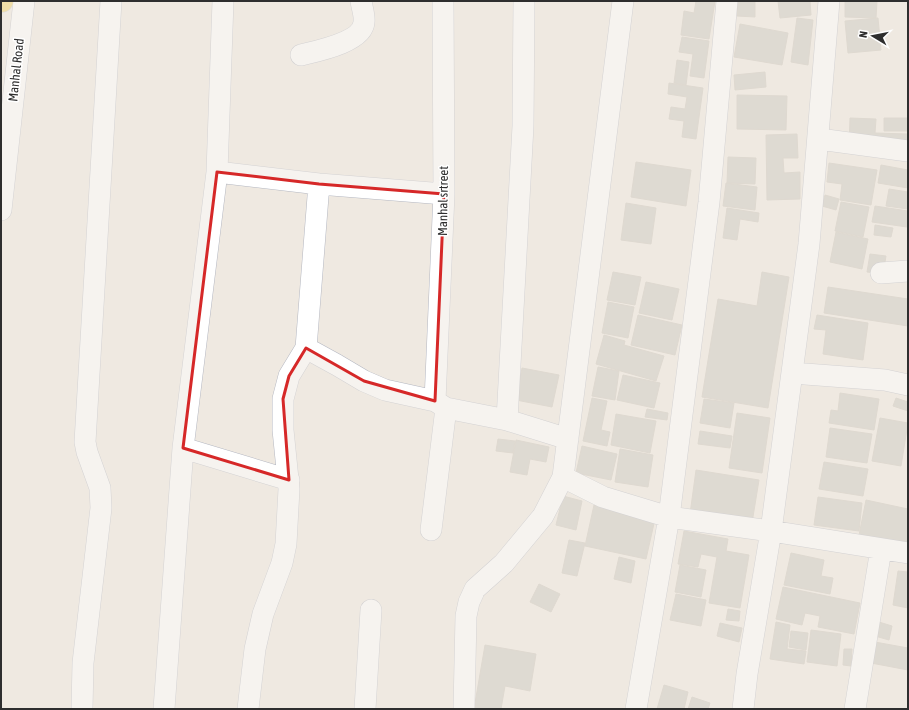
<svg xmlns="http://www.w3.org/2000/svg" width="909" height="710" font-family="'Asap Condensed',sans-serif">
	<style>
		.building { fill: #cbc7bf; stroke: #cbc5ba }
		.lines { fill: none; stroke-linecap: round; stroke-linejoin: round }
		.minor-casing { stroke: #b4b7c1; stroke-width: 22 }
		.major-casing { stroke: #c9c9c9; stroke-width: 23 }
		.minor { stroke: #fff; stroke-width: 21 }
		.major { stroke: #f2d163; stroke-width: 22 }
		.marked { fill: none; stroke: #d62828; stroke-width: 3; stroke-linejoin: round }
		.labels { text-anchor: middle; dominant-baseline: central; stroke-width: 3; stroke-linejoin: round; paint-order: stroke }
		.street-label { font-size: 13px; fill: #2e2e2e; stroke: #fff }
	</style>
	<rect width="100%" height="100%" fill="#efe9e1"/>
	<path class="building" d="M696 1H715L709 39 681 35 684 11 694 13Z
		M738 1 755 2V17L737 16Z
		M778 1H810L811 15 780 18Z
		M845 1H877L876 18 845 17Z
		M797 18 813 20 808 65 791 62Z
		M878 18 881 50 848 53 845 21Z
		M740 24 788 33 782 65 734 57Z
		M682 37 709 41 704 78 690 76 693 54 679 52Z
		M677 60 689 62 686 85 674 83Z
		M765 72 766 87 735 90 734 75Z
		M669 83 703 88 696 139 682 137 684 121 669 119 671 107 685 109 687 97 668 94Z
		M737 95 787 96 786 130 737 129Z
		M850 118 876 119 875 133 908 134V151L849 149Z
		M884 118H908V131H884Z
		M797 134 798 158H783L784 173 800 172V199L767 200 766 135Z
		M728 157 756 158 755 184 727 183Z
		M636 162 691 170 686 206 631 197Z
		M829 163 877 170 871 205 840 200 842 184 827 182Z
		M881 165 908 170V188L878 183Z
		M726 183 757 187 755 210 723 206Z
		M889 189 908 192V209L886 206Z
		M825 195 839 199 836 210 822 206Z
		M841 202 869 207 863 237 835 231Z
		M626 203 656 208 651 244 621 240Z
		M875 206 908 211 907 227 872 222Z
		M727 208 759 213 758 222 740 219 737 240 723 238Z
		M875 225 893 228 891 237 874 235Z
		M836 232 868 239 862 269 830 262Z
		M870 254 886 256 883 274 867 272Z
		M613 272 641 277 635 305 607 300Z
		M762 272 789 277 768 408 702 397 718 299 757 306Z
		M646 282 679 289 672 320 639 313Z
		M828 287 908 299V326L824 313Z
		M608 302 634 307 628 338 602 333Z
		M638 315 682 325 675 355 631 345Z
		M817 315 868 323 863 360 823 354 826 330 814 329Z
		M604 335 625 341 624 345 664 356 656 381 596 364Z
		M598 367 619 371 615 400 592 396Z
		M522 368 559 375 552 407 516 400Z
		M623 375 660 383 654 408 617 400Z
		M840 393 879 399 874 430 829 423 831 410 838 411Z
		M592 398 607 401 601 430 610 432 607 446 583 441Z
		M896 398 908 402V411L893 406Z
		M704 399 734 403 730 428 700 423Z
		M647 409 668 413 667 420 645 417Z
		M737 413 770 418 762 473 729 468Z
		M616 414 656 421 650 453 611 445Z
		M880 418 908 423 901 466 872 461Z
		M830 428 872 434 867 463 826 457Z
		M700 431 732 436 730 448 698 444Z
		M498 439 515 441 513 453 496 451Z
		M516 440 549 447 546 462 530 459 527 475 510 472Z
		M582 446 617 454 611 480 576 473Z
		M620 449 653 455 648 487 615 482Z
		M824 462 868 469 863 496 819 489Z
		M696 470 759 480 752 523 690 514Z
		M563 496 582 501 576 530 556 525Z
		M818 497 862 503 859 531 814 525Z
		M866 500 908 509V545L859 535Z
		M594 505 655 519 646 559 585 546Z
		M684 531 728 539 726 551 749 555 740 608 709 603 717 557 701 554 698 567 678 564Z
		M569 540 585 543 577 576 562 573Z
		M791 553 824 560 821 576 833 578 830 594 784 585Z
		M619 557 635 561 631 583 614 579Z
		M680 565 706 570 701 597 675 592Z
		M898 571 908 572V608L893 605Z
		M539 584 560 594 551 612 530 602Z
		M783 587 860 603 854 634 818 627 820 616 805 613 802 625 776 619Z
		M676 594 706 600 701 626 670 620Z
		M728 609 740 611 739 621 726 620Z
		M776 622 790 625 787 649 806 651 804 664 770 659Z
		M879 622 892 626 889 640 875 636Z
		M720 623 742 628 739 642 717 636Z
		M811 630 841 634 837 666 807 662Z
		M791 631 808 633 806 650 789 647Z
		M875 642 908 648V670L871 663Z
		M485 645 536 654 530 691 505 686 501 709H474Z
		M844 649H852L851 666 843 665Z
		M664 685 688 692 684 709H657Z
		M692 697 710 703 708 709H688Z"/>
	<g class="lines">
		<defs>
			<path id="minor" d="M301 55C317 51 363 42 364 22 365 16 362 8 361 1
				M819 139 908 151
				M217 172 319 184 444 194
				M319 184 306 348 337 365 364 381 385 390 435 401 446 408 507 420 568 439
				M1 210 24 1
				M881 273 908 271
				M792 373 885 380 908 385
				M435 401 444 194 443 1
				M507 420 523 126 524 1
				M183 448 289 480
				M563 477 603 497 669 517 771 531 908 553
				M431 530 446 408
				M82 709 83 663 101 508 100 488 87 452 85 442 111 1
				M164 709 183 448 217 172 223 1
				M248 709 255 649 263 614 282 563 286 544 289 489 283 430V399L289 376 306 348
				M365 709 371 610
				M464 709 466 616 469 602 475 589 504 563 543 516 563 477 623 1
				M636 709 669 517 709 202 727 1
				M743 709 747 674 771 531 809 244 829 1
				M855 709 881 549"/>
			<path id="major" d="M1 1H2"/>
		</defs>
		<use href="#minor" class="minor-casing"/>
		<use href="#major" class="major-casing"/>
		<use href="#minor" class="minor"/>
		<use href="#major" class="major"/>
	</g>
	<path d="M0 0H909V710H0ZM217 172 319 184 444 194 435 401 364 381 306 348 289 376 283 399 289 480 183 448Z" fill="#efe9e1" fill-opacity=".55" fill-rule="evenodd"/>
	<path class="marked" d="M217 172 319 184 444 194 435 401 364 381 306 348 289 376 283 399 289 480 183 448Z"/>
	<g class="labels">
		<g class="street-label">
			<text transform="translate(16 70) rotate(-84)">Manhal Road</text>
			<text transform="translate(443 201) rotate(-89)">Manhal srtreet</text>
		</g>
	</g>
	<rect width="909" height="710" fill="none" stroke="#2e2e2e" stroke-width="4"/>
	<g transform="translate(873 36) rotate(280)" stroke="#ffffff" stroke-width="3" paint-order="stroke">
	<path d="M0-3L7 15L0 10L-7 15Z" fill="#2e2e2e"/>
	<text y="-6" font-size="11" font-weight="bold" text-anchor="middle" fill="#2e2e2e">N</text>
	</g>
</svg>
